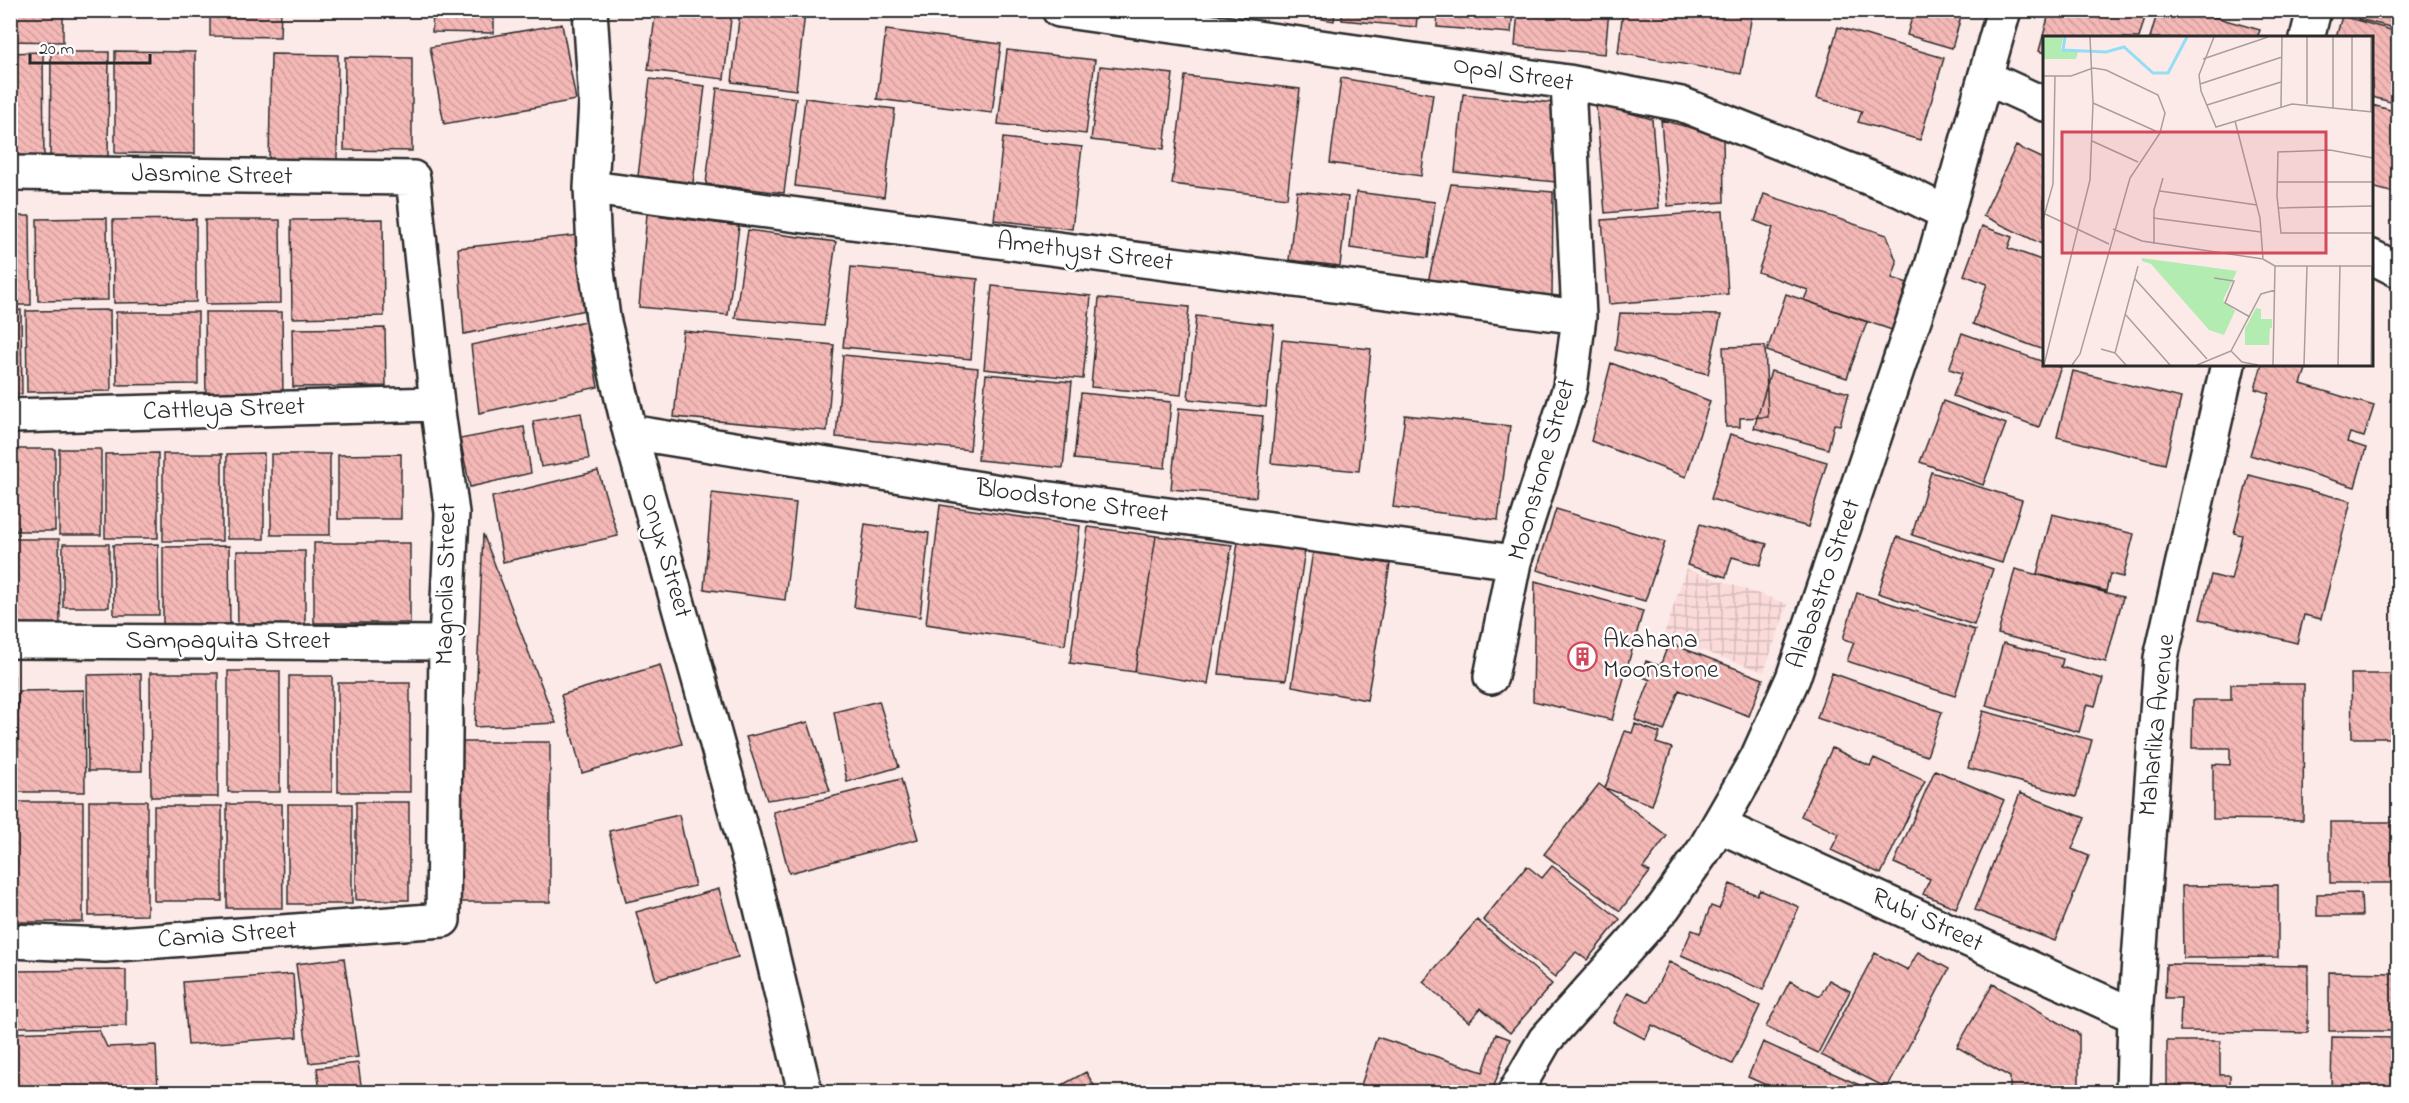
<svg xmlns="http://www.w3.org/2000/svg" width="2409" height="1103" font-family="'Indie Flower',sans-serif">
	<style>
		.industrial { fill: url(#industrial-grid) }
		.building { fill: url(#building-back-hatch); stroke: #2b2b2b; stroke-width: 1.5 }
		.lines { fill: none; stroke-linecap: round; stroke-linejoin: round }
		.minor-casing { stroke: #2b2b2b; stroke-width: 38 }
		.tertiary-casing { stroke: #2b2b2b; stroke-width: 38 }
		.minor { stroke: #fff; stroke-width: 33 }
		.tertiary { stroke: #fff; stroke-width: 33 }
		.labels { text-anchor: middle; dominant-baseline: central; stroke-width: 5; stroke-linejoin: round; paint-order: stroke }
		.street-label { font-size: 26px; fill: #2b2b2b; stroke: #fff }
		.poi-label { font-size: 26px; fill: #2b2b2b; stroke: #fff; text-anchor: start }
		.inset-river { fill: none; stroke: #94def5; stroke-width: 3 }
		.inset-road { fill: none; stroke: #a89e9d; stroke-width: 1.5 }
		.view { fill: #d1495b; fill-opacity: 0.15; stroke: #d1495b; stroke-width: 3 }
		.inset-edge { fill: none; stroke: #2b2b2b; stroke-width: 3 }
	</style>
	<defs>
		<pattern id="industrial-grid" width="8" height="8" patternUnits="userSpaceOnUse" patternTransform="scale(1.5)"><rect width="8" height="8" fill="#fadbda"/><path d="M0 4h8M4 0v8" fill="none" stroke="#d6bcbb"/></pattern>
		<pattern id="building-back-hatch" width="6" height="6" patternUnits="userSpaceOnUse" patternTransform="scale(1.5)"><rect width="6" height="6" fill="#f4b8b6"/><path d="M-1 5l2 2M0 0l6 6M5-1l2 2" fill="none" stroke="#d19e9d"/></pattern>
	</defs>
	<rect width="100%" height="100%" fill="#fceae9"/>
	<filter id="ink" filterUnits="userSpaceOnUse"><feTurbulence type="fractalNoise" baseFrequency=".0167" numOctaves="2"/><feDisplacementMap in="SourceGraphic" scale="12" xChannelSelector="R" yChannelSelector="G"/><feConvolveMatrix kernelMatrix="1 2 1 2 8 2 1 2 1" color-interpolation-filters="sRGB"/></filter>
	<g filter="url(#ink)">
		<path class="industrial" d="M1686 569 1788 604 1764 672 1663 637Z"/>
		<path class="building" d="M10 10H63V42L10 41Z
			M210 10H281L280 37 210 36Z
			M358 10H427V16L358 15Z
			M433 10H494V33L432 32Z
			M656 10H732L724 79 648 70Z
			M740 10 805 13 796 90 732 82Z
			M1267 10H1335L1334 21Z
			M1342 10H1418L1416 27 1342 20Z
			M1438 10H1513L1511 33 1437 27Z
			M1518 10H1609L1605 54 1515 46Z
			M1623 10H1753L1741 74 1618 53Z
			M1914 10H1963L1952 48 1907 35Z
			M2050 10H2147L2139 38H2044V53L2039 51Z
			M2158 10H2190L2260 30 2257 38H2150Z
			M2361 10H2398V29L2358 19Z
			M2342 16 2398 32V104L2372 97V38H2336Z
			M562 24 576 100 444 124 430 47Z
			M1838 27 1944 58 1920 140 1858 122 1862 111 1817 98Z
			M886 30 1001 44 992 113 877 99Z
			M1007 50 1095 60 1086 134 998 124Z
			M115 51 195 52V154L115 153Z
			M43 52 44 158H10V53Z
			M51 52H109L108 160H50Z
			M271 54 338 55 337 160H269Z
			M345 57 412 58V151L344 150Z
			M1100 66 1173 74 1164 149 1091 140Z
			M1185 76 1300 89 1287 198 1172 184Z
			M1341 78 1433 94 1421 176 1330 163Z
			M650 79 705 86 693 183 638 176Z
			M717 88 796 98 784 193 706 184Z
			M1463 94 1564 104 1556 182 1455 172Z
			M805 98 895 109 884 197 795 186Z
			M1596 104 1652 119 1659 208 1605 213Z
			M2372 105 2398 112V194L2372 187Z
			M1661 120 1723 136 1724 202 1668 206Z
			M1003 138 1082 147 1072 229 994 220Z
			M2016 146 2044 159V245L1983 216Z
			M1451 184 1553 192 1552 299 1428 282Z
			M1297 191 1348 197 1340 266 1289 260Z
			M1356 192 1435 202 1428 258 1350 248Z
			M1764 194 1887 235 1897 263 1892 278 1908 283 1892 330 1804 300 1808 290 1758 272 1773 228 1755 221Z
			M1723 211 1728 294 1609 304 1602 220Z
			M647 214 739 226 728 315 639 307Z
			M10 216H30L31 305H10Z
			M107 218 108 300 38 301 37 219Z
			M196 219V302L114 303 113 220Z
			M383 219 384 316 292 318 291 220Z
			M205 220H280L281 303 206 304Z
			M1982 226 2012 237 2008 248 2044 261V350L1973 324 1987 284 1964 275Z
			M748 230 836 242 824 326 735 318Z
			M579 235 586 310 464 334 458 248Z
			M851 267 978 279 971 359 843 347Z
			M992 286 1091 296 1083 379 984 369Z
			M1786 294 1867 322 1847 378 1767 351Z
			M1099 298 1189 307 1181 395 1091 387Z
			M21 310 22 394H10V311Z
			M110 310 111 391 27 392 26 311Z
			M116 312H198V384L117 385Z
			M205 312H282L283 399 206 401Z
			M1620 313 1721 315 1708 374 1615 350Z
			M1196 316 1274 325 1266 407 1188 399Z
			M586 321 598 387 479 413 471 345Z
			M385 328 386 386 293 387 292 329Z
			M683 331 834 345 827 431 674 417Z
			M1962 333 2044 362V364L2061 367 2039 427 1953 396 1962 373 1949 369Z
			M1282 340 1371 349 1359 471 1271 463Z
			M1765 346 1768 417 1740 418V427H1726L1723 347Z
			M843 355 978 368 970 450 836 437Z
			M1611 363 1710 401 1686 477 1591 441Z
			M2262 364H2293L2306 369 2301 384 2374 406 2364 437 2350 433 2347 442 2366 448 2355 487 2250 455 2269 393 2255 389Z
			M1771 371 1849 393 1840 425 1834 424 1828 449 1754 428Z
			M2073 371 2181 398 2165 464 2057 437Z
			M986 374 1072 382 1063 468 978 460Z
			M2398 378V404L2390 401Z
			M1081 393 1171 402 1165 468 1074 459Z
			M1943 401 2006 424 1983 485 1920 462Z
			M1179 408 1263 416 1256 497 1171 489Z
			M581 413 589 459 541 467 533 421Z
			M1405 415 1510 426 1498 520 1393 507Z
			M524 427 531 473 470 487 460 439Z
			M1730 434 1827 462 1808 527 1711 499Z
			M10 449H55V531H10Z
			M59 449H101V535H59Z
			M158 453V538H105V454Z
			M264 453V539H227V454Z
			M163 454H222V541H163Z
			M271 454H330V535H271Z
			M401 454V519H338V455Z
			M598 471 618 536 503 562 492 497Z
			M1931 472 2022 500 2002 563 1912 535Z
			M2249 475 2351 501 2321 619 2304 615 2297 643 2200 619 2211 575 2231 580 2242 535 2234 533Z
			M712 493 796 503 785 600 704 589Z
			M940 505 1080 526 1065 645 926 624Z
			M1556 509 1665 542 1645 601 1537 570Z
			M2052 514 2134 534 2123 577 2110 574 2106 591 2037 574Z
			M865 524 929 533 920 617 854 607Z
			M1700 524 1767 544 1760 565 1732 557 1726 577 1687 565Z
			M1088 527 1156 536 1135 672 1070 663Z
			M483 534 556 723 475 727Z
			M1156 536 1232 545 1208 684 1135 672Z
			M1897 537 1993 569 1974 625 1878 593Z
			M10 539H59L60 629H10Z
			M1238 542 1305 549 1286 680 1219 674Z
			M314 543H410V623H314Z
			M63 544H109V607H63Z
			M158 544 159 615H114L113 545Z
			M229 546 230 625H163V547Z
			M237 551H305V630H238Z
			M1313 551 1390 564 1367 700 1292 686Z
			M2015 569 2123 597 2106 662 1998 634Z
			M1535 581 1643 611 1612 720 1533 701Z
			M1857 593 1975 630 1955 696 1847 661 1854 642 1843 639Z
			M1669 643 1763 679 1749 716 1679 690 1664 731 1635 720 1650 680 1641 676 1646 661 1660 666Z
			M2003 643 2063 659 2061 667 2103 679 2095 706 2087 704 2079 732 1986 706Z
			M660 665 682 744 582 773 561 695Z
			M228 671H280V792H228Z
			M150 673H218V797H151Z
			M1832 673 1942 712 1927 756 1817 718Z
			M141 674 142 771H88L87 675Z
			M2351 674H2398V738H2352Z
			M10 676H14V790H10Z
			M289 676H332V792H289Z
			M338 683H410V792H338Z
			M2231 684H2304L2303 820 2213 819V764L2230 765V748H2192L2193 700H2231Z
			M84 690 85 792H18V691Z
			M879 701 899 767 847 782 834 712Z
			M1983 711 2092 740 2076 797 1968 768Z
			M808 722 830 791 767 800 746 737Z
			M1635 724 1660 733 1656 743 1672 748 1652 805 1605 788 1625 731 1632 733Z
			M457 742H550V902H457Z
			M1832 748 1870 766 1874 758 1925 781 1881 874 1831 850 1839 834 1801 816Z
			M1935 770 2004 800 1956 908 1923 894 1930 879 1894 863Z
			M901 779 918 839 789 873 773 812Z
			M1599 784 1667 836 1643 868 1650 872 1620 911 1544 854Z
			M2020 793 2085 818 2072 849 2089 856 2055 941 1975 910Z
			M89 801H147V915L89 916Z
			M12 802H83V922H12Z
			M356 802H409V900H356Z
			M227 804H282L283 908H227Z
			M288 804H352V904H288Z
			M154 806H222V901H154Z
			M679 815 695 886 626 902 609 831Z
			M2330 822H2398V895L2397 883H2330Z
			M1527 866 1542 878 1552 866 1620 919 1587 960 1576 952 1555 977 1483 920Z
			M1730 884 1757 895 1760 890 1799 907 1763 990 1681 955 1692 930 1700 933 1711 906 1719 909Z
			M2278 885V957L2183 958 2182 886Z
			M719 889 738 957 656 980 636 912Z
			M2361 893 2362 916H2317V894Z
			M1477 920 1552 984 1510 1033 1481 1008 1469 1022 1423 982Z
			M1918 952 1949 969 1887 1088 1821 1055 1875 953 1908 970Z
			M344 958 358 1057 309 1063 296 964Z
			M1669 962 1760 1006 1732 1064 1652 1025 1645 1039 1613 1022 1628 992 1649 1002Z
			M2166 964 2308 966V1033L2180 1031 2181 998H2165Z
			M126 970V1026L10 1027V971Z
			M2329 972 2398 973V1031H2329Z
			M293 974 297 1037 188 1045 183 982Z
			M1829 980 1850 991 1818 1053 1766 1027 1790 981 1820 996Z
			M1993 984 2079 1034V1092H2010V1077L1957 1047Z
			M99 1030 107 1047 156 1045 158 1092H10V1033Z
			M1496 1034 1510 1039 1492 1092H1383L1361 1085 1377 1037 1483 1072Z
			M2332 1037 2398 1038V1092H2331Z
			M2167 1041H2220V1075H2230V1092H2167Z
			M1763 1042 1875 1092H1777L1778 1090 1748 1077Z
			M358 1063 362 1092H320L317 1068Z
			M1086 1072 1098 1092H1066L1062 1085Z"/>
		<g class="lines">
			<defs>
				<path id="minor" d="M590 10 596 102 591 188 594 248 603 318 630 432 750 862 805 1092
					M1059 10 1568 82 1681 104 1900 190 1948 214
					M1987 78 2044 104
					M10 173 413 178 437 404 452 513 446 643 443 920 105 945 10 941
					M591 188 1579 317
					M2372 257 2398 270
					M10 416 437 404
					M630 432 1006 493 1514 562
					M10 641 446 643
					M1491 677 1514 562 1570 387 1579 317 1568 82
					M1720 826 2135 1016
					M1515 1092 1545 1040 1664 907 1704 850 1757 758 1793 678 1932 266 2004 10"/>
				<path id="tertiary" d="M2307 38 2314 10
					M2133 1092 2135 1016 2161 658 2228 364"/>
			</defs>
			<use href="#minor" class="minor-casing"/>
			<use href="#tertiary" class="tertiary-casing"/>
			<use href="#minor" class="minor"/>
			<use href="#tertiary" class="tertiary"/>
		</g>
	</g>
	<defs>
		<symbol id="building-ring" viewBox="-11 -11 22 22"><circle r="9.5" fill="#fff" stroke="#d1495b" stroke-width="1.5"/><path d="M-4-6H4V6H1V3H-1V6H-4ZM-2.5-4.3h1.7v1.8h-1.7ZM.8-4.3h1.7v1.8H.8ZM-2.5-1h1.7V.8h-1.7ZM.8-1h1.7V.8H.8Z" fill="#d1495b"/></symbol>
	</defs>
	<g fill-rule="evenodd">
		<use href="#building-ring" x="1566" y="640" width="33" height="33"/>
	</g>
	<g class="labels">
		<g class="street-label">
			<text transform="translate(1513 75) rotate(9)">Opal Street</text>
			<text transform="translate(212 176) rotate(1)">Jasmine Street</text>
			<text transform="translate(1085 253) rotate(7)">Amethyst Street</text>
			<text transform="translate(224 410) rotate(-2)">Cattleya Street</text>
			<text transform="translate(1543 470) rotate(-74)">Moonstone Street</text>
			<text transform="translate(1072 502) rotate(8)">Bloodstone Street</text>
			<text transform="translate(665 556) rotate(74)">Onyx Street</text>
			<text transform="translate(447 584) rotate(-89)">Magnolia Street</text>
			<text transform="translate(1825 584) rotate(-71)">Alabastro Street</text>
			<text x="228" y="642">Sampaguita Street</text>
			<text transform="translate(2158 725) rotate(-84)">Maharlika Avenue</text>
			<text transform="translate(1927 921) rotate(25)">Rubi Street</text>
			<text transform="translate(227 936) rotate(-4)">Camia Street</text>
		</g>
		<g class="poi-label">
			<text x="1603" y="641">Akahana<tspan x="1603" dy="30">Moonstone</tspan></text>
		</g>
	</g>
	<g transform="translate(2043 36)">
		<rect width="330" height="330" fill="#fceae9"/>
		<path d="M0 1H20L18 13 35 16 33 23H0ZM99 222 194 235 180 264 192 275 181 299 166 294 108 228 99 225Z" fill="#b3ecb0"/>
		<path d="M213 272 218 273V283H229V292L203 291Z" fill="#b3ecb0"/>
		<path d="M202 291H227L226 309H202Z" fill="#b3ecb0"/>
		<path class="inset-river" d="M22 1 20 14 63 16 81 11 110 37H125L144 1"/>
		<path class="inset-road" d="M171 1 156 39 158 55 173 91 249 68 330 76M264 1V68M290 1V72M309 1V75M328 1V76M160 23 225 1M0 40H28L50 32 63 34 115 59 122 77 117 97 87 142 37 318 29 329M157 48 239 21M50 67 117 97M164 69 238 46M238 71 239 1M192 85 217 182 220 223M49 105 95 126M330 122 287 114 235 116 234 160 238 197H330M234 146H330M117 155 214 169M235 172 330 170M0 177 66 208M110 182 218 196M0 184 10 148 12 40M70 193 99 205 220 223 232 230M111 208V174L120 142M232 230H330M171 242 191 245 182 267 207 281M92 243 164 323M82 278 127 329M58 313 72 317 83 329M188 315 218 258 232 254M188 315 199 326 215 329M72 317 95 230M1 329 47 144 50 67 47 1M154 329 188 315M230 329 232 230M261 329 264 230M295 329 297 229M328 329 329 230"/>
		<path class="view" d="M19 96H283V217H19Z"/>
		<rect width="330" height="330" class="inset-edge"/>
	</g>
	<rect width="2409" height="1103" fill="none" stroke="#fff" stroke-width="36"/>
	<rect x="18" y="18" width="2373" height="1067" fill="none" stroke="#2b2b2b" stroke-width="2" filter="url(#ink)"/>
	<path d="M30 54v9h120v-9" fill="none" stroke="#2b2b2b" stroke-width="3"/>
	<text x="39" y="54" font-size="18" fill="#2b2b2b" stroke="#ffffff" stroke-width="4.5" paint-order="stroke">20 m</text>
</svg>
